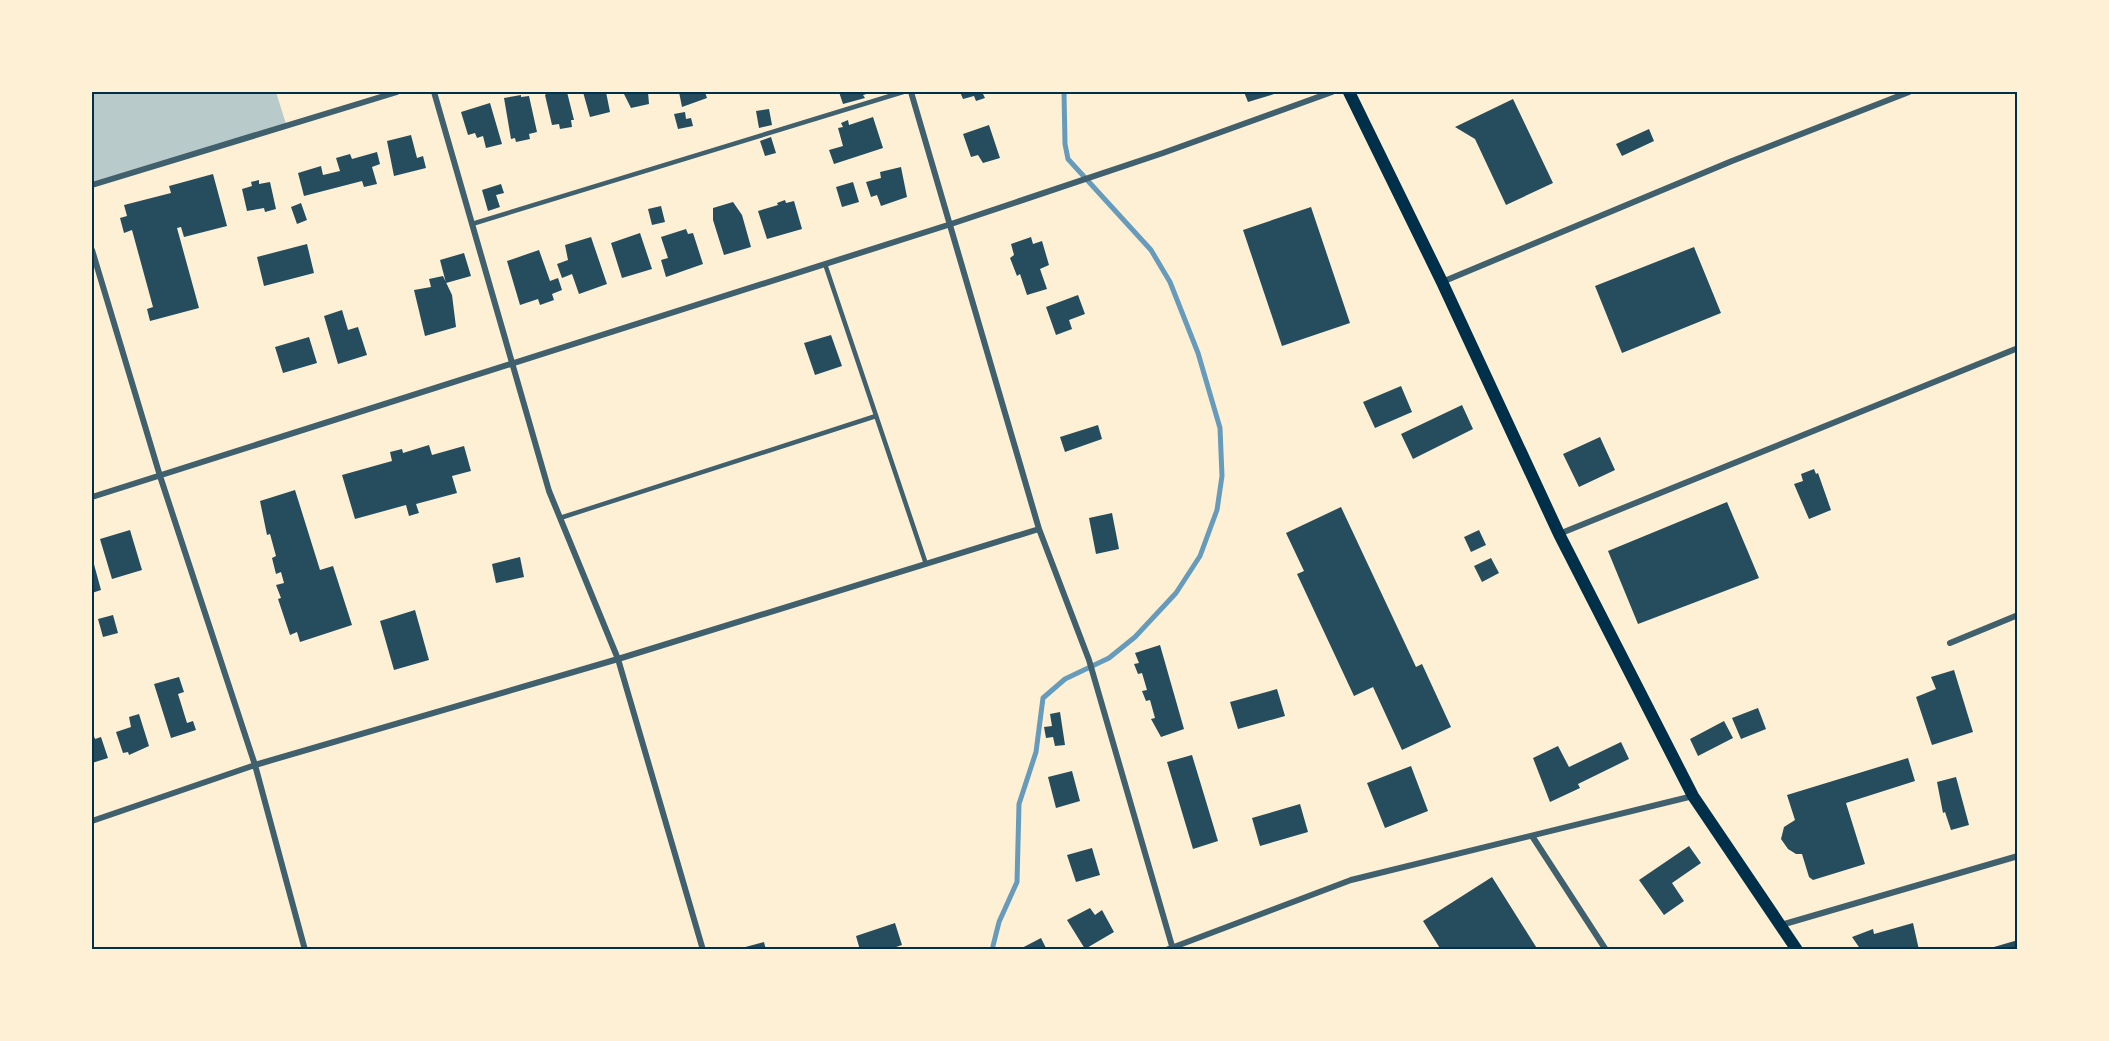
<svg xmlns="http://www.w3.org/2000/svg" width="2109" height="1041" font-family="Barlow,sans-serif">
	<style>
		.green { fill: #b9caca }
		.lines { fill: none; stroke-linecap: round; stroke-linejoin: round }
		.stream { stroke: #669bbc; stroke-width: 5 }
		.building { fill: #264d5e }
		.service { stroke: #3f606c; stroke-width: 4.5 }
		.minor { stroke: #3f606c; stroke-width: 6 }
		.secondary { stroke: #003049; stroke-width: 12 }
		.neatline { fill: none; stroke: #003049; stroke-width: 2 }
	</style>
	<rect width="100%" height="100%" fill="#fdf0d5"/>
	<path class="green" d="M92 92H276L286 124 92 185Z"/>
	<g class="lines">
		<path class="stream" d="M992 950 999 922 1017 882 1019 804 1036 752 1043 698 1065 679 1109 658 1135 637 1176 593 1200 556 1217 510 1222 476 1220 428 1198 353 1170 282 1151 250 1068 159 1065 144 1064 92"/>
	</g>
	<path class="building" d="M548 92H567L574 120H571L572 127 560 129 559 124 552 125 545 95Z
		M583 92H606L610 112 590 117Z
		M623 92H648L649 104 631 108Z
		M679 92H705L707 98 682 107Z
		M839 92H873L863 95 865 98 843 104Z
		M960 92H982L985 98 976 101 974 96 963 99Z
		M1244 92H1281L1248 102Z
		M521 95V97L529 96 537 132 529 134 530 139 516 142 515 138 511 139 504 98Z
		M1513 99 1553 183 1506 205 1475 139 1455 127Z
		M490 103 502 144 486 148 483 136 477 138 475 133 468 135 461 112Z
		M769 109 772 125 759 128 756 111Z
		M685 112 686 119 691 118 693 126 678 129 674 114Z
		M873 117 883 148 834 164 829 150 843 146 838 128 843 127 841 123 848 120 849 125Z
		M989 125 1000 158 983 163 978 155 971 157 963 134Z
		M1649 129 1654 141 1622 156 1616 144Z
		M411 135 417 158 423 156 426 168 394 176 387 141Z
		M771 137 776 153 765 156 760 141Z
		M377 152 380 164 372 167 377 184 364 187 362 181 304 196 298 173 321 166 323 175 340 171 336 158 350 154 352 159Z
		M901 167 907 197 881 206 877 195 871 197 866 182 881 178 880 172Z
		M213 174 227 226 184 237 181 227 177 228 199 308 150 321 147 309 153 307 132 230 124 233 120 218 127 216 124 205 171 193 169 186Z
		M259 180V184L270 182 276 209 265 212 264 208 247 211 242 189 252 186 251 182Z
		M853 182 859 202 842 207 836 187Z
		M501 184 504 193 496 195 500 207 488 211 482 190Z
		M785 200 786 203 794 201 802 229 767 239 758 211 778 205 777 203Z
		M733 202 742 215 751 247 724 255 713 220V208Z
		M301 203 307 220 297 224 291 207Z
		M661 206 665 222 652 225 648 209Z
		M1311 207 1350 323 1282 346 1243 230Z
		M686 229 688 234 693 233 703 264 666 277 661 260 668 258 661 237Z
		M640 233 652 269 622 278 611 243Z
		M591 237 607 284 579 294 572 274 562 278 557 264 568 260 565 245Z
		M1031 237 1033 244 1042 241 1049 265 1040 269 1047 289 1027 295 1020 274 1017 276 1010 258 1014 255 1011 244Z
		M307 244 314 273 264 286 257 257Z
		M1694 247 1721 313 1622 353 1595 286Z
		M539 250 550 281 558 278 562 290 552 294 554 300 540 305 538 299 520 305 507 261Z
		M464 253 471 276 446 283 440 260Z
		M443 276 452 295 456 327 425 336 414 290 431 287 429 279Z
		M1078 295 1085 314 1069 320 1072 329 1056 335 1046 307Z
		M342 310 348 330 358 327 367 355 338 364 324 316Z
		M831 335 842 366 815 375 804 343Z
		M309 337 317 363 283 373 275 347Z
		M1401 386 1412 412 1375 428 1363 402Z
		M1462 405 1473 429 1413 459 1401 434Z
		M1098 425 1102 439 1065 452 1060 437Z
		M1600 437 1615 470 1579 487 1563 454Z
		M429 445 432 455 464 446 471 471 452 476 457 493 416 504 419 513 409 516 406 505 355 519 342 475 392 461 390 452 402 449 403 453Z
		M1814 469 1816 474 1818 473 1831 510 1809 519 1794 484 1803 481 1801 474Z
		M295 490 320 570 333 566 352 625 300 642 297 632 290 635 278 599 281 598 276 585 284 583 281 572 276 574 272 558 276 556 270 534 267 535 260 501Z
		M1727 502 1759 578 1638 624 1608 551Z
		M1341 507 1416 667 1422 664 1451 727 1402 750 1373 687 1354 696 1297 574 1304 571 1286 533Z
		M1112 513 1119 549 1096 554 1089 518Z
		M130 530 142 570 112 579 100 539Z
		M1479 530 1486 545 1471 552 1464 537Z
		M92 557 101 590 92 593Z
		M520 557 524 577 496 583 492 564Z
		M1491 558 1499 573 1482 582 1474 566Z
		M415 610 429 660 394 670 380 621Z
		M113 615 118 633 103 637 98 619Z
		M1160 645 1184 729 1161 737 1151 719 1155 718 1150 700 1146 701 1142 691 1147 690 1142 673 1138 674 1134 664 1139 663 1135 653Z
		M1954 670 1973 732 1932 745 1916 697 1936 689 1931 677Z
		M179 677 184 692 178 694 187 723 193 721 196 730 171 738 154 684Z
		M1277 689 1285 716 1238 729 1230 702Z
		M1758 708 1766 729 1741 739 1732 718Z
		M1060 712 1065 745 1055 746 1053 737 1046 738 1044 727 1052 726 1050 714Z
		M139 714 149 746 129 755 128 752 123 753 116 732 131 727 129 717Z
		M1724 721 1733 738 1698 756 1690 739Z
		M92 731 95 739 101 737 108 758 92 763Z
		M1621 742 1629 759 1578 784 1580 788 1550 802 1533 758 1558 746 1569 767Z
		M1192 755 1218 841 1193 849 1167 762Z
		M1908 758 1915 781 1846 803 1865 864 1813 880 1809 877 1802 854H1796L1788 849 1781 839 1784 827 1795 820 1787 795Z
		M1411 766 1428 811 1385 828 1367 783Z
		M1072 771 1080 801 1056 808 1048 777Z
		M1956 777 1969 825 1951 830 1945 812 1943 813 1937 782Z
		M1300 804 1308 832 1260 846 1252 818Z
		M1689 846 1701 863 1672 883 1684 901 1664 915 1639 880Z
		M1092 848 1100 875 1076 882 1067 855Z
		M1492 877 1538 950H1441L1423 921Z
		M1090 908 1095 915 1102 910 1114 932 1085 949 1067 920Z
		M895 923 902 945 887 950H860L856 936Z
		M1913 923 1919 950H1861L1852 937 1873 929 1874 934Z
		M1041 938 1047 950H1018Z
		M2018 940V950H1987V949Z
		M764 942 766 950H738V949Z"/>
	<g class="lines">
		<path class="service" d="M472 224 903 92
			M825 264 926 564
			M560 518 876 416"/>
		<path class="minor" d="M434 92 549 491 618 659 703 950
			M911 92 1039 529 1089 660 1172 946
			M92 185 397 92
			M92 250 160 476 255 765 305 950
			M1442 282 1732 161 1909 92
			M92 497 951 224 1163 153 1332 92
			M1559 534 2018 348
			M1950 643 2018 615
			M92 821 255 765 618 659 1039 529
			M1532 836 1606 950
			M1781 925 2018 856
			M1166 950 1351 880 1693 796"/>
		<path class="secondary" d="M1349 92 1442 282 1559 534 1693 796 1797 950"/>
	</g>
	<rect width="2109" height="1041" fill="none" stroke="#fdf0d5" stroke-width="186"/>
	<rect x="93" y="93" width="1923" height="855" class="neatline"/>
</svg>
